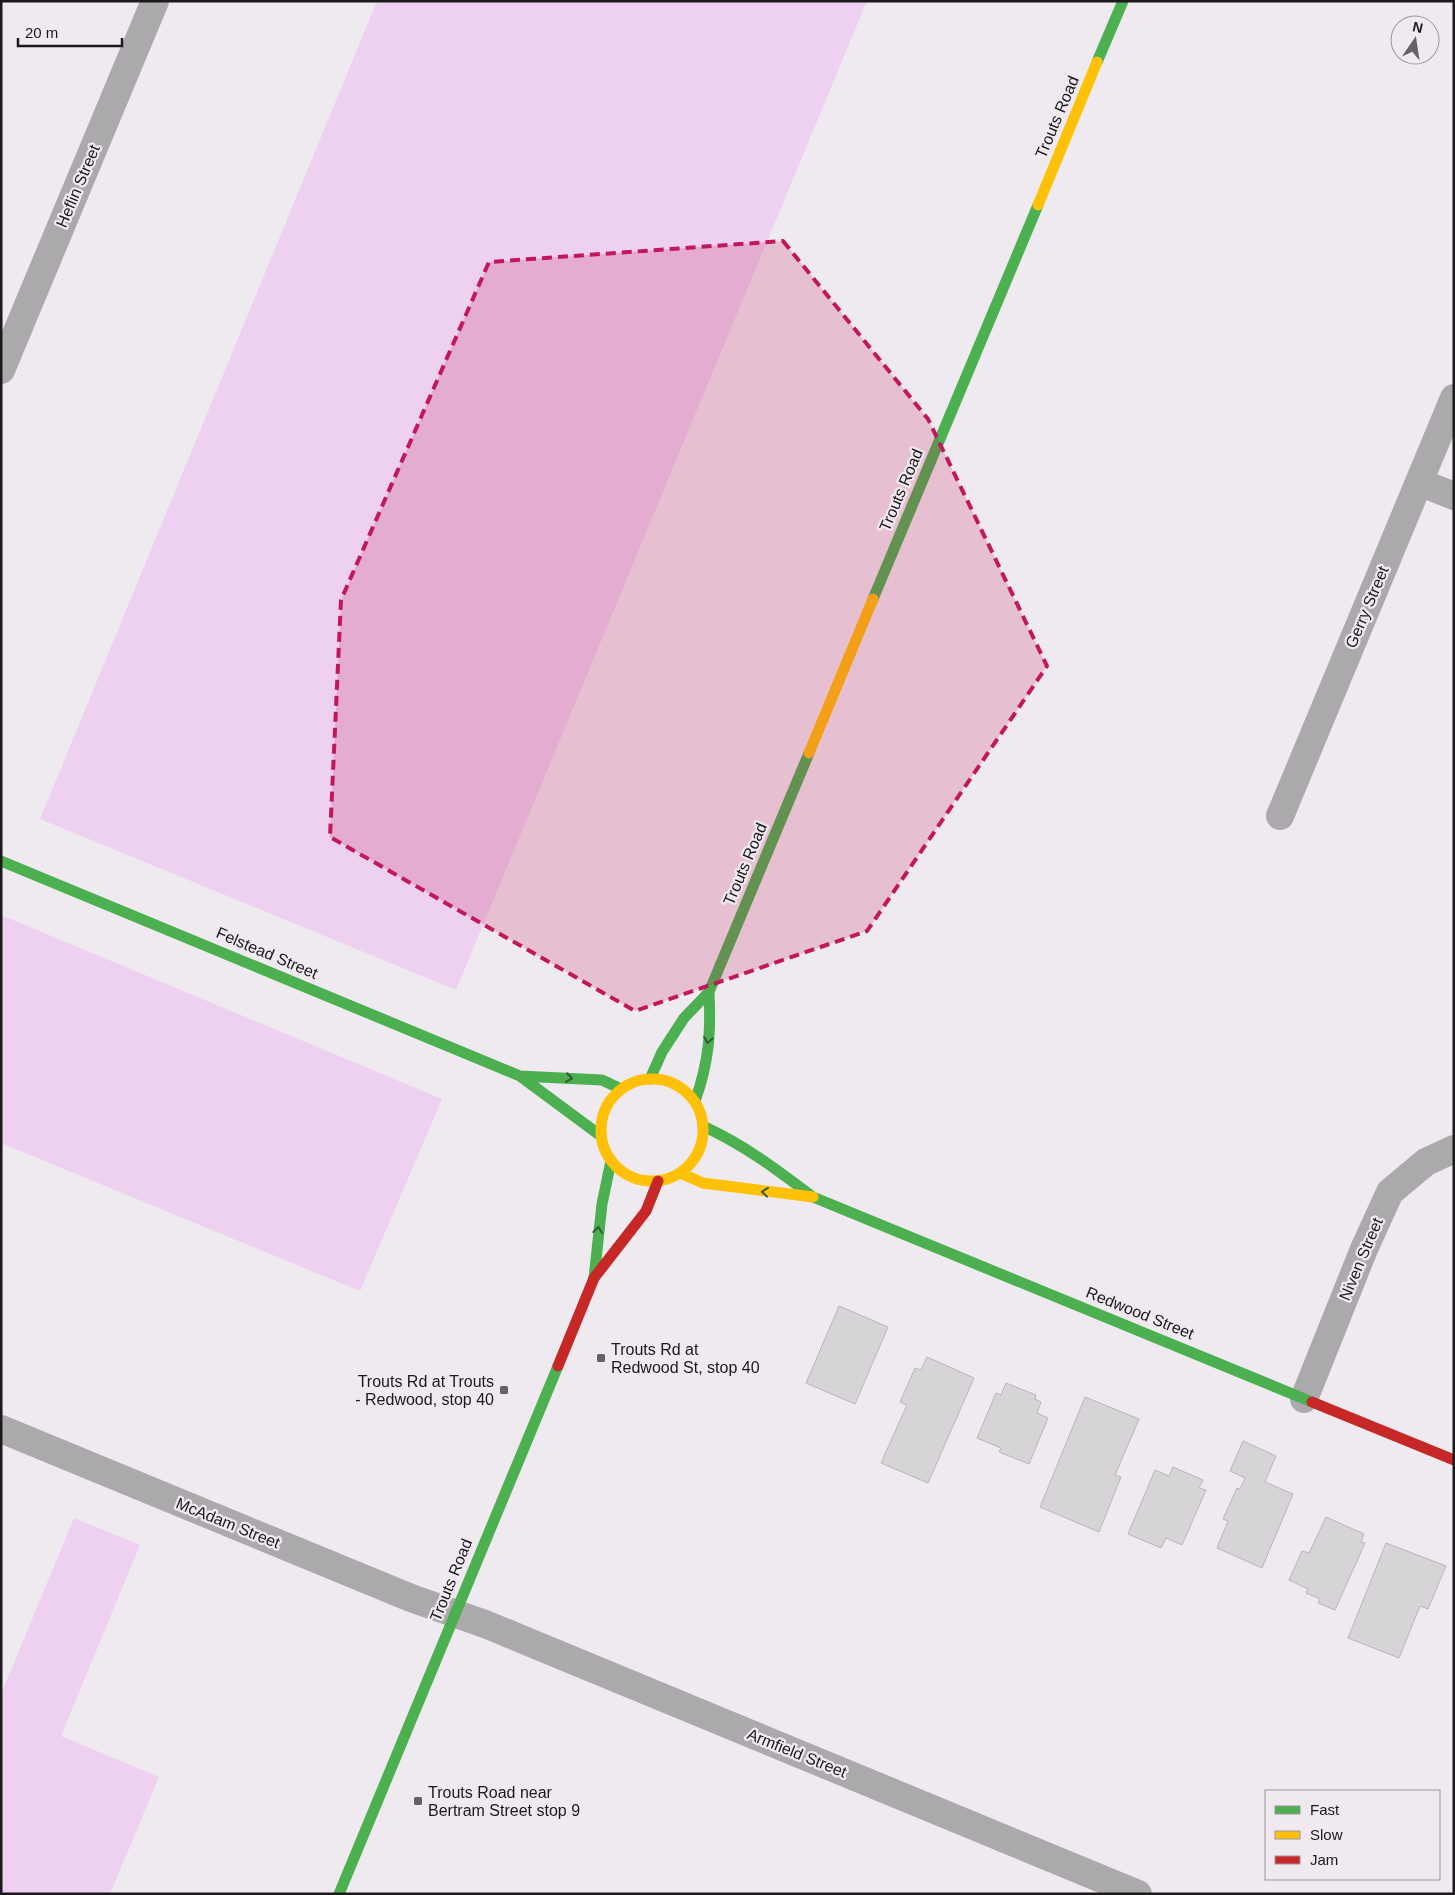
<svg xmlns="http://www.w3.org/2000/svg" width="1455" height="1895" font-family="Helvetica,sans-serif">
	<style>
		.green { fill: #eed1f0 }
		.building { fill: #d7d4d7; stroke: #b8b5b8 }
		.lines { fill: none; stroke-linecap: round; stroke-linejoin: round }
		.street { stroke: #aba9ab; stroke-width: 28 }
		.fast { stroke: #4caf50; stroke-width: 11 }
		.slow { stroke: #ffc107; stroke-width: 11 }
		.jam { stroke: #c62828; stroke-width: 11 }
		.oneway { stroke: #315c33 }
		.marked { fill: #c2185b; fill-opacity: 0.2; stroke: #c2185b; stroke-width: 4; stroke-dasharray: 10 6; stroke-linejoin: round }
		.poi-dot { fill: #656265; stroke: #f0e9f0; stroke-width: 2 }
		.labels { text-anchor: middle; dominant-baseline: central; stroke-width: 4.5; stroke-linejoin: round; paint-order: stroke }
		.street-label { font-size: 16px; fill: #1b191b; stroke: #f0e9f0 }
		.poi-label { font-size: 16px; fill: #1b191b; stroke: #f0e9f0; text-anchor: start }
	</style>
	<rect width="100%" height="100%" fill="#efeaef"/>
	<path class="green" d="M377 1H867L456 990 40 819Z
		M1 915 442 1099 360 1291 1 1143Z
		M74 1518 140 1545 61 1736 159 1777 110 1894H1V1694Z"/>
	<path class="building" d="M839 1306 888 1327 855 1404 806 1383Z
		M927 1357 974 1378 928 1483 881 1463 907 1405 900 1402 915 1368 921 1370Z
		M1006 1383 1036 1395 1035 1399 1041 1402 1037 1413 1048 1418 1029 1464 999 1452 1001 1448 977 1438 996 1393 1001 1395Z
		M1085 1397 1139 1419 1115 1475 1121 1477 1099 1532 1040 1507Z
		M1243 1441 1276 1456 1265 1482 1293 1494 1262 1568 1217 1548 1228 1521 1223 1519 1237 1488 1240 1489 1245 1478 1230 1471Z
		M1173 1467 1203 1480 1199 1488 1206 1490 1182 1545 1166 1538 1161 1548 1128 1534 1155 1470 1169 1476Z
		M1326 1517 1364 1534 1361 1542 1365 1543 1335 1610 1318 1603 1320 1599 1306 1593 1308 1589 1289 1580 1302 1551 1309 1553Z
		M1386 1543 1446 1566 1428 1609 1420 1606 1399 1658 1348 1638Z"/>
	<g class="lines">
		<path class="street" d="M1 370 155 1
			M1419 482 1454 496
			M1280 816 1454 398
			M1304 1399 1364 1249 1390 1192 1426 1162 1454 1149
			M1 1429 411 1598 485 1624 1138 1894"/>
		<path class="fast" d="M1097 62 1123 1
			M873 599 1038 205
			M1 861 520 1076 601 1136
			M520 1076 602 1080 621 1089
			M650 1079 662 1052 684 1018 709 992 809 753
			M695 1101C709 1062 711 1033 709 992
			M703 1126C746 1146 776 1169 813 1197L1312 1402
			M594 1278 602 1204 611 1161
			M339 1894 558 1366"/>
		<path class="slow" d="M1038 205 1097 62
			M809 753 873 599
			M601 1130a51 51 0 1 1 102 0a51 51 0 1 1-102 0Z
			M680 1173 703 1183 813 1197"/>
		<path class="jam" d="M558 1366 594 1278 646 1211 658 1181
			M1312 1402 1454 1460"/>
	</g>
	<defs><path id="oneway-chevron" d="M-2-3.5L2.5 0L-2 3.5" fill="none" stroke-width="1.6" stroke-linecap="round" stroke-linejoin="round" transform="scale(1.25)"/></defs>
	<g class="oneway">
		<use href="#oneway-chevron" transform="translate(708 1040) rotate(100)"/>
		<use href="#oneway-chevron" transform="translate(569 1078) rotate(8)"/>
		<use href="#oneway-chevron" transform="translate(765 1192) rotate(-174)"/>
		<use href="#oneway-chevron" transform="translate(598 1230) rotate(-83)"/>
	</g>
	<path class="marked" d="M783 241 928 419 1047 666 867 931 635 1011 330 837 341 600 489 262Z"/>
	<g class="poi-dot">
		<rect x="596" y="1353" width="10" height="10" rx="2.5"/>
		<rect x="499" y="1385" width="10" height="10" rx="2.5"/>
		<rect x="413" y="1796" width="10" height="10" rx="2.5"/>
	</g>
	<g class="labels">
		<g class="street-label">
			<text transform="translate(1057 117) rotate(-67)">Trouts Road</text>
			<text transform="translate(78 186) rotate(-67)">Heflin Street</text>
			<text transform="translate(901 490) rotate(-67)">Trouts Road</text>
			<text transform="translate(1367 607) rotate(-67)">Gerry Street</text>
			<text transform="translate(745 864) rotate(-67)">Trouts Road</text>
			<text transform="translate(267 953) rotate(23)">Felstead Street</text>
			<text transform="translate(1361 1259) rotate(-67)">Niven Street</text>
			<text transform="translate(1140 1313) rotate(22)">Redwood Street</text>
			<text transform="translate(228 1523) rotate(22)">McAdam Street</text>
			<text transform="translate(451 1580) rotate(-68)">Trouts Road</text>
			<text transform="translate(797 1753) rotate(22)">Armfield Street</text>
		</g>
		<g class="poi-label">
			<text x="611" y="1349">Trouts Rd at<tspan x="611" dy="18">Redwood St, stop 40</tspan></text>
			<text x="494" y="1381" text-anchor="end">Trouts Rd at Trouts<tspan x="494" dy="18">- Redwood, stop 40</tspan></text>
			<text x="428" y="1792">Trouts Road near<tspan x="428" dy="18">Bertram Street stop 9</tspan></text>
		</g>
	</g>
	<rect width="1455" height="1895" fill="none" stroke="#1b191b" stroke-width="5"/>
	<rect x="1265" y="1790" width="175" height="90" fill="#f0e9f0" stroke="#9b969b"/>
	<rect x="1275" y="1806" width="25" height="8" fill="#4caf50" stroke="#9b969b"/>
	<text x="1310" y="1815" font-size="15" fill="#1b191b">Fast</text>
	<rect x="1275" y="1831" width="25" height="8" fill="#ffc107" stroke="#9b969b"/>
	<text x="1310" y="1840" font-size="15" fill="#1b191b">Slow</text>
	<rect x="1275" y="1856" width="25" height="8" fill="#c62828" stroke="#9b969b"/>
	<text x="1310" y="1865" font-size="15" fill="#1b191b">Jam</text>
	<g transform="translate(1415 40) rotate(13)"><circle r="24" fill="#f0e9f0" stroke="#9b969b"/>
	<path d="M0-4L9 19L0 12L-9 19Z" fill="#656265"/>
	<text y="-8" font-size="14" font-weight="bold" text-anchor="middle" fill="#1b191b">N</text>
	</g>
	<path d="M18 38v8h104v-8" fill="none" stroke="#1b191b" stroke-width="2.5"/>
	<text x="25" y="38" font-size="15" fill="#1b191b" stroke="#f0e9f0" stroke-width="4" paint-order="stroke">20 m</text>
</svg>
